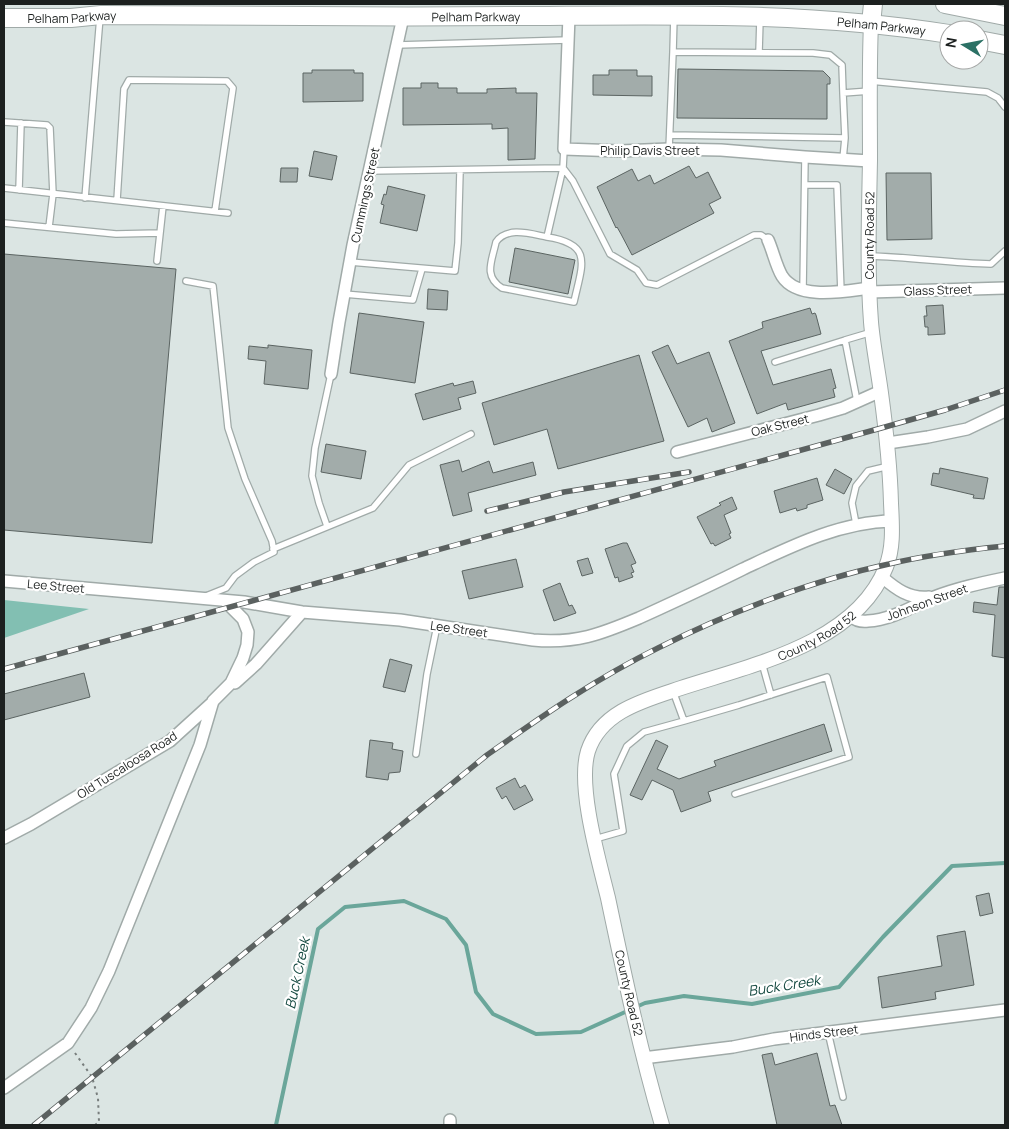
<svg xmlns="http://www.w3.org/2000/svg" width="1009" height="1129" font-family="Manrope,sans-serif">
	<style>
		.forest { fill: #82bfb2 }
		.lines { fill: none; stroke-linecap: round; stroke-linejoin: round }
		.stream { stroke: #6aa69a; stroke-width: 4 }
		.building { fill: #a2acaa; stroke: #5b6462 }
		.service-casing { stroke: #a0aaa8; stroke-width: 8 }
		.minor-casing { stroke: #a0aaa8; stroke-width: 14 }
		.tertiary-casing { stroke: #a0aaa8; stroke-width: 16 }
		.primary-casing { stroke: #a0aaa8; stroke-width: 20 }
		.path { stroke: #787e7d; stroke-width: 2; stroke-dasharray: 2.5 4; stroke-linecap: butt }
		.service { stroke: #fff; stroke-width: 5.5 }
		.minor { stroke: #fff; stroke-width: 11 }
		.tertiary { stroke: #fff; stroke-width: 14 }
		.primary { stroke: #fff; stroke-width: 18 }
		.rail-casing { stroke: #5b6160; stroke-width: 5.5 }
		.rail { stroke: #fff; stroke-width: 4; stroke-dasharray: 11; stroke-linecap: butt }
		.labels { text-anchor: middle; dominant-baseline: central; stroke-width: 4.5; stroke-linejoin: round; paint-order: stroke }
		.street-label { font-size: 12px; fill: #1c201f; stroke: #fff }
		.water-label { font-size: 14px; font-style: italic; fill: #144940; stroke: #fff }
	</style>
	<rect width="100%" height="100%" fill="#dbe5e3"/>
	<path class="forest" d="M4 600 89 609 4 638Z"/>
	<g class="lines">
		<path class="stream" d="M276 1125 318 929 345 907 404 901 446 919 466 945 476 992 493 1014 536 1034 581 1032 645 1003 684 996 752 1004 839 987 883 937 952 866 1005 863"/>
	</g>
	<path class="building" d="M678 69 823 71 830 78V84H827V119L677 118Z
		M312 70H354V73H363V101L303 102V73H312Z
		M609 70H637V76H652V96L593 95V75H609Z
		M421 83H438V88H457V93H487V89L516 88V93H537L535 159 508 160V128L492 129V124L403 125V88H421Z
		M314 151 337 156 332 180 309 176Z
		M689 166 696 178 708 172 721 198 709 204 714 213 632 255 621 234 617 227 616 228 597 187 632 169 638 181 650 175 654 184Z
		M281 168H298L297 182H280Z
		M886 173H931L932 239 887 240Z
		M388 186 425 195 417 231 380 223 384 205 381 204 384 194 386 195Z
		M515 248 575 260 568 294 509 282Z
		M4 254 176 269 152 543 4 530Z
		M428 289 448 291 447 310 427 309Z
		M943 305 945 334 928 335V327H925L924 316H927L926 306Z
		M810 308 812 314 815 313 816 315 821 334 761 351 773 385 831 369 836 388 833 389 835 397 788 410 786 403 757 414 729 341 763 328 762 322Z
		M359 313 424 322 415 383 350 373Z
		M268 345 312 350 308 389 264 384 266 361 248 359 249 346 268 348Z
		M668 345 677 364 709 352 735 423 712 432 707 418 688 427 652 352Z
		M639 355 664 441 558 469 547 429 494 445 482 403Z
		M473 381 476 393 458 398 461 409 423 420 415 394 453 383 454 386Z
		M326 444 366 451 361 479 321 472Z
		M459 460 462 472 489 461 493 473 533 462 536 475 468 493 472 511 453 516 440 465Z
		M940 468 988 478 984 499 973 498 974 495 931 485 933 473 939 474Z
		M835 469 852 479 844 494 826 485Z
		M817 478 823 500 807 505V508L797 511 796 508 780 513 774 491Z
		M732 497 737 509 724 515 731 533 729 534 731 538 715 546 713 543 711 544 697 517 721 505 719 503Z
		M623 543H627L636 563 631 565 634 572 631 573 633 577 619 582 618 577 615 578 605 549Z
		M588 558 593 573 582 576 577 561Z
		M516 559 523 587 469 599 462 571Z
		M560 583 569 606 572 605 576 613 554 621 543 590Z
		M999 587H1005V658L992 656 995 615 973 612 974 602 997 605Z
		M390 659 412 665 405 692 383 687Z
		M84 673 90 697 4 720V694Z
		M824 724 832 751 708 792 711 801 681 812 673 790 652 780 642 800 630 795 656 740 668 746 657 769 679 779 716 766 714 761Z
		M370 740 393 743 392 749 403 751 400 772 389 773 388 780 366 777Z
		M515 778 520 788 525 785 533 800 514 810 506 796 502 799 496 788Z
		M989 893 993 913 980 916 976 896Z
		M965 931 974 985 935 992 936 999 882 1008 878 977 942 966 937 936Z
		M772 1053 775 1065 817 1053 830 1106 835 1105 842 1125H777L762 1055Z"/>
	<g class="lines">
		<defs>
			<path id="service" d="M397 45 568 40
				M673 52 674 16
				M759 52 760 19
				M870 81 987 92 998 98 1005 107
				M4 122 47 125 50 128 53 194 49 227
				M670 135 845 138 843 93
				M669 149 673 52 813 53 830 55 842 65 843 93 870 91
				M843 159 845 138
				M563 168 573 181 610 254 637 270 646 283 657 285 754 235H761L768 240
				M370 171 563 168 564 149
				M805 185H837L841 292
				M4 188 228 213
				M19 190 21 123
				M85 198 100 17
				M117 200 124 89 129 80 227 81 233 88 215 211
				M4 223 116 234 160 233
				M547 237C594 244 582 265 574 302L502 288C483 276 492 261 496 242 507 226 531 234 547 237L563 168
				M869 256C910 257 950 263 991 264L1005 251
				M157 261 163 206
				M350 262 455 271 458 243 460 171
				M186 281 213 286 228 428 245 479 272 541 274 552 254 562 235 576 226 588 206 596
				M803 290 805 157
				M344 294 413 300 422 269
				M845 340 872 332
				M775 362 845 340 857 401
				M856 524 852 503 856 486 868 471 889 466
				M327 526 319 503 312 476 315 448 331 374
				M273 549 373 508 409 465 471 434
				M762 663 771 695
				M684 721 739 705 827 677 849 757 735 794
				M416 754 427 674 437 626
				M595 839 623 831 614 774 627 746 644 732 684 721 673 691
				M828 1032 843 1097"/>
			<path id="minor" d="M569 16 564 149 620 151 669 149 721 150 805 157 870 161
				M768 240C773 251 776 266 782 276 798 301 845 291 870 288
				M870 292 1005 288
				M331 374 339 322 353 245 403 17
				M888 443 928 437 967 429 1005 411
				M677 452 819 415 843 408 881 391
				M882 577C896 589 909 599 929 597
				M4 581 244 602 302 612 400 620 533 640C576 644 601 634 639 618 674 602 709 586 743 569 790 547 839 522 892 521
				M850 616C855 620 861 622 868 621 891 620 913 606 934 597 957 588 981 583 1005 578
				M235 683 256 664 302 612
				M4 838 31 824 170 741 213 702
				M643 1058 733 1047 774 1039 1005 1010
				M4 1088 68 1043 91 1008 109 971 200 745 213 701 231 683 243 658 247 645 248 632 243 619 226 602
				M450 1125V1120"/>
			<g id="tertiary">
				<path id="s1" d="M662 1125C640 1050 624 974 608 898 599 861 577 786 588 751 601 711 645 700 681 688 751 665 856 644 886 567 894 547 892 525 891 503 890 466 886 430 881 393 878 370 873 346 871 322 867 269 869 214 870 160 870 115 869 69 871 24"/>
			</g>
			<g id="primary">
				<path d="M945 4 1005 16"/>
				<path id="s2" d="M4 18H71L101 15C246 16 391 17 536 16 674 15 812 12 949 34"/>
				<path d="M871 24 873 4"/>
				<path d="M979 40 1005 45"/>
			</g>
		</defs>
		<use href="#service" class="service-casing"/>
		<use href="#minor" class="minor-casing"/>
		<use href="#tertiary" class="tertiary-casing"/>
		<use href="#primary" class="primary-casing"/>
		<path class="path" d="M75 1053 92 1077 98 1098 99 1122 95 1125"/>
		<use href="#service" class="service"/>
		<use href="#minor" class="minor"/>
		<use href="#tertiary" class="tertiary"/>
		<use href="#primary" class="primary"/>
		<defs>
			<path id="rail" d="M487 511 564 492 689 472
				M4 669 885 427 945 410 1005 390
				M34 1125 487 755C542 716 597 678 658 648 727 613 813 580 889 564 927 555 966 550 1005 546"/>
		</defs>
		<use href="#rail" class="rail-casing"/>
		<use href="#rail" class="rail"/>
	</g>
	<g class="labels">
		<g class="street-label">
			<text stroke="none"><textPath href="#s2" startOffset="472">Pelham Parkway</textPath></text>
			<text stroke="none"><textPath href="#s2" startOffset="68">Pelham Parkway</textPath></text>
			<text stroke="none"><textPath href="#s2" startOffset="878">Pelham Parkway</textPath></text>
			<text x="650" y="150">Philip Davis Street</text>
			<text transform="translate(365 195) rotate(-78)">Cummings Street</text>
			<text stroke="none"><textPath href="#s1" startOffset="1080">County Road 52</textPath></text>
			<text transform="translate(938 290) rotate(-2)">Glass Street</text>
			<text transform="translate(780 425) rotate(-14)">Oak Street</text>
			<text transform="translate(56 586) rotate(5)">Lee Street</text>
			<text transform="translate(927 602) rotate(-20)">Johnson Street</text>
			<text transform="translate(459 629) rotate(8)">Lee Street</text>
			<text stroke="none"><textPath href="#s1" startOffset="646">County Road 52</textPath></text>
			<text transform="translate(127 765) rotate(-32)">Old Tuscaloosa Road</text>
			<text transform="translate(629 993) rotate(77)">County Road 52</text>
			<text transform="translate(824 1033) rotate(-7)">Hinds Street</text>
		</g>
		<g class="water-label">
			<text transform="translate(297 973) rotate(-78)">Buck Creek</text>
			<text transform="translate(784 985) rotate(-9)">Buck Creek</text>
		</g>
	</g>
	<rect width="1009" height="1129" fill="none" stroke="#1c201f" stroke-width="10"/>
	<g transform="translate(964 45) rotate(280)"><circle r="24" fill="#ffffff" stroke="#a4a6a5"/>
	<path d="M0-4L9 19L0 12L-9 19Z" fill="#2c7165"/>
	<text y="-8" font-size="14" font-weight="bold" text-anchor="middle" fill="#1c201f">N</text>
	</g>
</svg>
